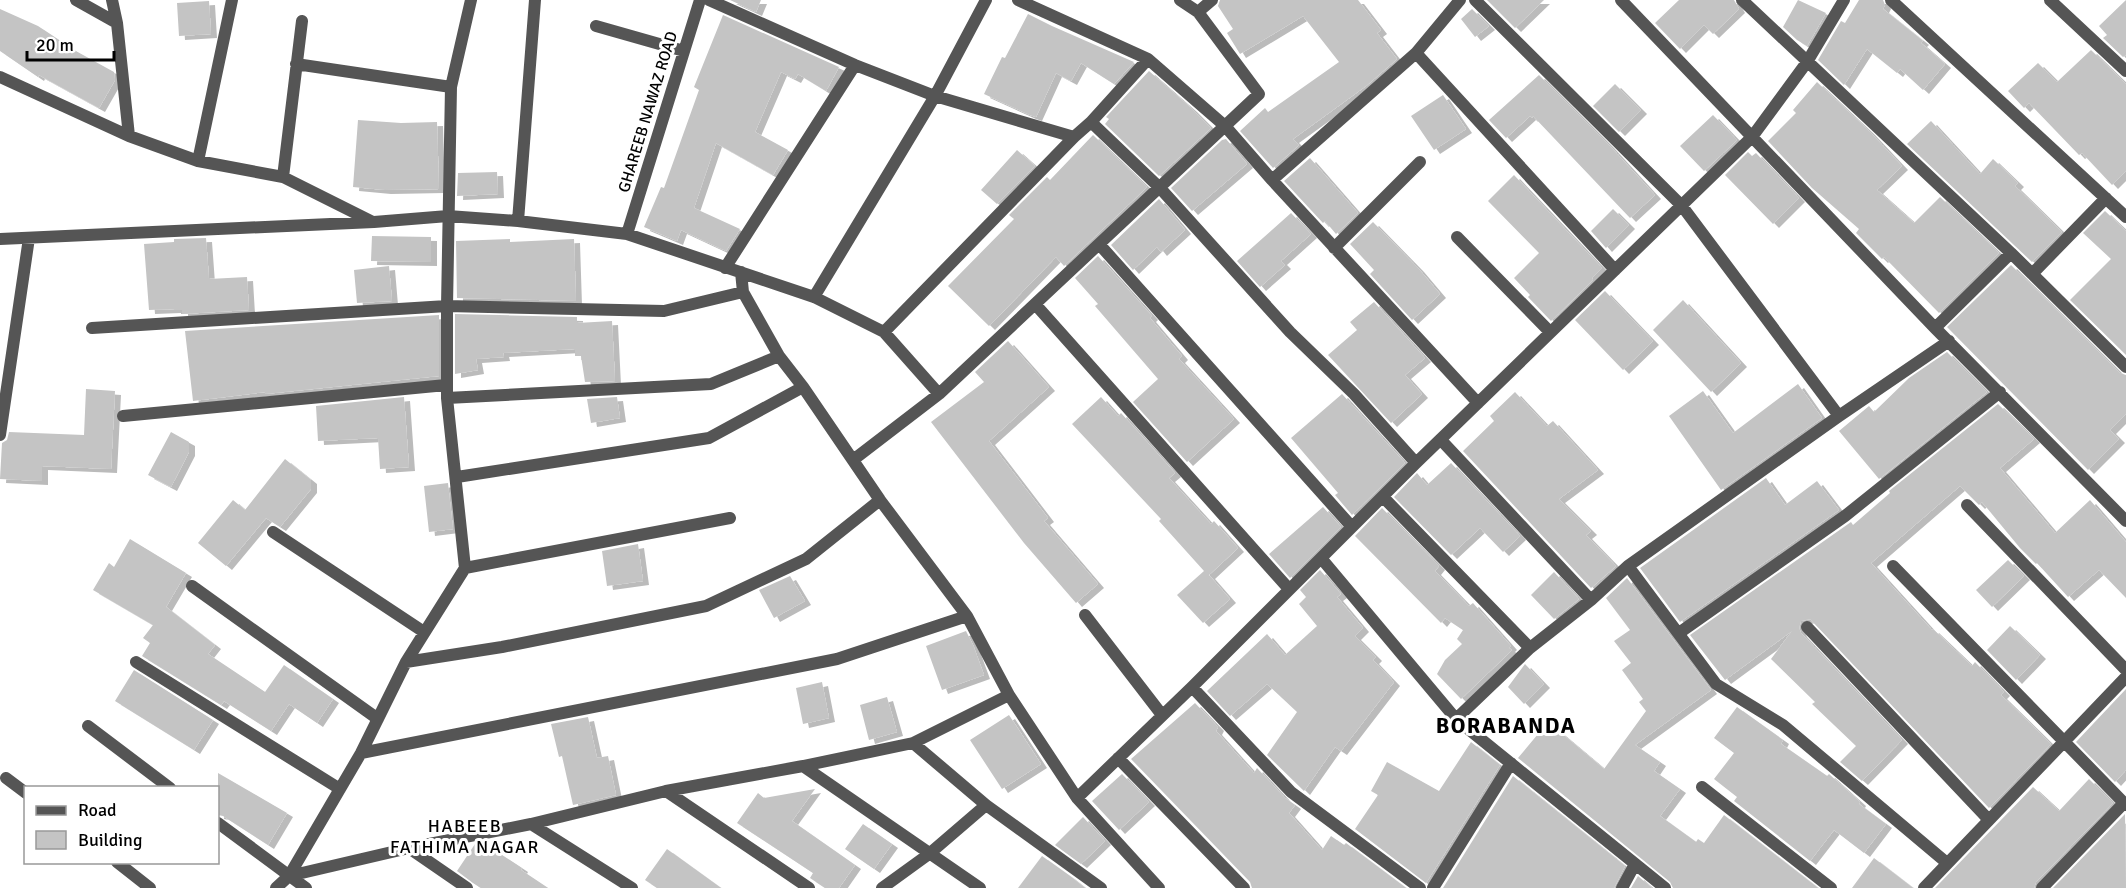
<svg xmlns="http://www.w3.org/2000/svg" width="2126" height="888" font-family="Signika,sans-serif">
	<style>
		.building { fill: #c4c4c4; filter: url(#shadow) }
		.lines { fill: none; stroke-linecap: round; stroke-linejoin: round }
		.street { stroke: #555; stroke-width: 12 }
		.labels { text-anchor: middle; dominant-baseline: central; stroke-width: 6; stroke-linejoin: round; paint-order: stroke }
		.street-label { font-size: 16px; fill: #000; stroke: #fff }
		.neighbourhood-label { font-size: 18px; letter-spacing: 1.5px; fill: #000; stroke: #fff }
		.district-label { font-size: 22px; font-weight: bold; letter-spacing: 1.5px; fill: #000; stroke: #fff }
	</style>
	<defs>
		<filter id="shadow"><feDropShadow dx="6" dy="4" stdDeviation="0" flood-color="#0004"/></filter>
	</defs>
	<rect width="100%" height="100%" fill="#fff"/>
	<path class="building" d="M730 0H761L756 12Z
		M1220 0H1358L1381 30 1377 33 1397 59 1366 86 1293 139 1299 145 1273 168 1240 131 1265 108 1268 112 1339 62 1303 16 1240 54 1227 33 1233 29 1218 6Z
		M1487 0H1544L1515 28Z
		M1679 0H1734L1739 9 1713 34 1704 25 1680 49 1655 23Z
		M1798 0 1826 13 1807 46 1797 40 1783 27Z
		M1859 0H1883L1885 5 1883 9 1923 41 1921 43 1945 64 1923 90 1900 69 1897 73 1867 49 1844 85 1818 60 1841 21 1845 23Z
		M2126 0V55L2123 57 2103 38 2107 35 2099 26Z
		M209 1 211 34 179 36 177 3Z
		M0 9 38 26 74 50 114 72 115 80 99 108 39 75 38 77 0 51Z
		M1472 9 1489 26 1475 37 1461 19Z
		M1028 14 1052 26 1134 62 1114 84 1081 63 1071 81 1056 73 1036 117 1030 115 984 94 1002 57 1005 58Z
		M723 15 839 67 826 91 798 74 795 79 781 72 755 132 788 150 773 175 716 143 694 208 740 229 726 251 681 230 677 241 644 227 661 187 664 188 699 90 694 87Z
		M2091 50 2126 84V171L2112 185 2082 153 2079 155 2029 103 2024 108 2008 91 2038 63 2057 82Z
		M1149 71 1191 108 1211 128 1159 176 1105 124 1109 119 1106 117Z
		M1539 75 1608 144 1655 195 1630 218 1533 116 1532 118 1530 116 1506 138 1489 120Z
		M1817 82 1869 131 1902 166 1877 190 1914 223 1940 197 1999 253 1939 313 1884 257 1882 259 1856 233 1859 229 1812 188 1768 141 1796 113 1793 110Z
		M1615 84 1641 110 1619 132 1593 106Z
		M1443 95 1466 129 1434 150 1411 116Z
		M1713 115 1737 140 1704 171 1680 146Z
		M358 120 401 123 437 122 439 189 385 190 353 187Z
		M1931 121 1980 174 1993 159 2018 183 2015 186 2062 232 2032 262 1907 144Z
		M1093 135 1147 187 1064 266 1056 257 989 326 948 286 1014 219 1009 215 1047 177 1050 180Z
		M1226 139 1247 164 1192 211 1171 188 1222 140Z
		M1017 150 1035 166 997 204 981 190Z
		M1748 152 1752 156 1756 153 1799 198 1773 224 1725 175Z
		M1310 158 1358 213 1336 234 1325 221 1323 223 1284 181Z
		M497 172 498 194 457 196 458 173Z
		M1514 175 1602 268 1592 278 1593 280 1551 321 1528 297 1530 295 1514 278 1539 253 1488 201Z
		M1159 199 1185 230 1161 252 1157 247 1133 270 1111 245Z
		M1613 209 1629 225 1606 248 1591 231Z
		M2105 211 2126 231V355L2070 300 2111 259 2083 233Z
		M1291 213 1311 234 1281 261 1285 265 1260 287 1237 261Z
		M1373 222 1418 268 1440 294 1412 320 1370 274 1374 270 1350 244Z
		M372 236 431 237V262L371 261Z
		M206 238 209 279 247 277 249 310 182 314V310H175V309L149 310 144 244 174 242V239Z
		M510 239V242L574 239 576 301 457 298 456 241Z
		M1098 256 1152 316 1150 318 1182 356 1179 359 1234 419 1187 462 1133 402 1158 379 1095 306 1098 304 1075 278Z
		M2011 265 2120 373 2126 375V414L2110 430 2119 439 2088 470 1947 327Z
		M389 266 392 301 357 303 354 270Z
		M1605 291 1653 341 1623 370 1575 320Z
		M1683 300 1741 363 1711 392 1653 330Z
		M1374 302 1425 358 1405 375 1422 394 1391 423 1328 355 1357 330 1350 322Z
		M455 314 577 317V323L612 321 615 381 585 382 581 356H575V349L503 353 504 357 476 359 478 370 455 374Z
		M439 315V376L265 394V392L193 401 185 331Z
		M1008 341 1049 387 989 441 1048 518 1044 521 1098 584 1076 603 1024 543 931 422 984 382 975 372Z
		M1947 352 1987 392 1879 479 1839 431 1869 406 1874 412 1909 378Z
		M1798 384 1822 418 1721 490 1669 416 1703 391 1733 433Z
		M86 389 115 391 111 469 42 466V481L0 479 2 443 7 440 9 432 84 435Z
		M1515 392 1547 426 1553 421 1598 470 1559 499 1591 531 1586 535 1616 566 1591 588 1463 451 1494 421 1490 416Z
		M1342 394 1405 463 1352 515 1335 495 1338 493 1291 438Z
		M404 397 409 467 380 469 378 438 318 441 316 406Z
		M617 397 620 418 591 423 587 399Z
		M1101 397 1118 416 1121 413 1175 473 1169 478 1211 524 1214 521 1238 548 1209 575 1230 599 1203 623 1177 595 1204 571 1159 521 1161 519 1072 424Z
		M1998 404 2034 439 2000 468 2055 533 2090 500 2126 542V598L2099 570 2068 597 2037 563 2036 564 2020 548 1982 502 1979 505 1960 486 1871 563 1932 630 1933 629 1972 666 1975 662 2004 692 2001 695 2051 744 1989 808 1810 619 1801 621 1799 628 1801 633 1902 740 1862 781 1840 762 1856 746 1812 704 1815 702 1771 659 1792 631 1725 680 1690 635 1851 522 1853 525 1890 493 1889 491Z
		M171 432 189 442V452L171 487 148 475Z
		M285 459 311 480V489L280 527 266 518 226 566 198 543 233 500 245 510Z
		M1451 463 1520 536 1503 552 1480 528 1451 555 1394 497 1417 473 1427 485Z
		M1766 478 1785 505 1817 481 1839 510 1680 622 1640 568Z
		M448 483 453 529 429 532 424 486Z
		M1323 507 1341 527 1290 578 1269 554Z
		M1382 508 1439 566 1435 571 1469 606 1473 603 1511 646 1509 648 1512 650 1461 699 1437 674 1445 660 1462 644 1457 639 1463 630 1445 618 1441 623 1355 536Z
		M130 539 186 573 166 607 215 645 208 654 265 692 284 665 333 699 317 723 289 704 271 731 224 701 221 705 142 656 150 643 143 638 153 625 93 590 109 563 114 567Z
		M638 544 643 581 607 586 602 551Z
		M2008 560 2024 576 1992 607 1976 590Z
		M1320 570 1341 594 1337 597 1363 628 1355 636 1376 657 1373 660 1394 682 1341 751 1335 747 1304 791 1267 755 1297 712 1267 684 1230 716 1207 691 1267 634 1285 655 1317 626 1299 604 1306 597 1300 590Z
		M1554 572 1579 599 1554 619 1531 595Z
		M790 576 805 601 774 618 759 590Z
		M1627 578 1711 690 1635 745 1660 762 1654 771 1680 789 1660 816 1696 842 1698 839 1704 843 1724 815 1818 888H1673L1670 882 1518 758 1548 722 1604 769 1646 711 1639 702 1643 699 1622 670 1631 663 1614 641 1630 630 1606 598Z
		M2010 626 2040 655 2016 680 1987 650Z
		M966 631 973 645 984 675 942 690 926 646Z
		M1525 664 1544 684 1524 704 1508 687Z
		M134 670 213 720 194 750 115 701Z
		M822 682 829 718 803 724 796 688Z
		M2126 689V770L2115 782 2076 742Z
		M887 697 897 732 869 740 860 705Z
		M1195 703 1218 727 1216 731 1254 773 1257 768 1285 798 1295 805 1289 813 1322 850 1331 836 1344 845 1346 843 1406 888H1252L1250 882 1131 759Z
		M1737 707 1783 740 1781 744 1827 776 1829 774 1860 802 1859 804 1886 824 1864 853 1834 830 1810 861 1734 801 1737 797 1714 779 1734 753 1714 738Z
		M1009 715 1041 764 1002 789 970 740Z
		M588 717 597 758 608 756 616 795 573 805 562 756 559 757 551 724Z
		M1471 742 1500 765 1426 883 1355 829 1378 795 1371 791 1387 762 1439 791Z
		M218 773 287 813 268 845 223 816 218 815Z
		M1122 774 1149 802 1119 830 1092 801Z
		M1513 776 1625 866 1614 888H1443Z
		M2089 779 2113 803 2036 882 2034 888H1935L2033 787 2059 811Z
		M815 789 792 821 855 865 839 888H825L810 878 813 873 737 823 758 793 764 798Z
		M2125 814 2126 888H2053Z
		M1083 817 1105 841 1081 864 1055 845Z
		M863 824 892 844 874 869 845 849Z
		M482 842 522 868 521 870 548 888H481L473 883 457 871 475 844Z
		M667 849 721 888H657L645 880Z
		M1042 856 1070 876 1085 888H1018Z
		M1874 858 1913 888H1852Z
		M1638 876 1652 888H1631Z"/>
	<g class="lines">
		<path class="street" d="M76 0 117 23
			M112 0 117 23 129 136
			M709 0 855 65 935 96 1074 137
			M1018 0 1148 59 1225 126 1272 180 1478 403
			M1475 0 1682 206 1839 416
			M1621 0 1935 328 2126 521
			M1742 0 2011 253 2126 367
			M1891 0 2126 217
			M2050 0 2126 71
			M1198 12 1212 0
			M596 26 684 51
			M1416 53 1615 270
			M296 64 451 87
			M0 77 129 136 198 161 283 177 373 222
			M1091 122 1160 188 1290 332 1354 394 1416 463
			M198 161 232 0
			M283 177 302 21
			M1272 180 1416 53 1460 0
			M518 221 535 0
			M627 234 700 0
			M1457 237 1550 332
			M0 239 374 222 448 216 518 221 627 234 814 297 884 332 939 394 1259 94 1198 12 1180 0
			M1099 244 1352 527
			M1334 248 1420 162
			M725 268 855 65
			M741 272 743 292 779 356 803 387 880 500 967 616 1009 695 1077 798 1159 888
			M2032 274 2106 198
			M814 297 935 96 986 0
			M1035 304 1289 589
			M92 328 447 306 664 311 743 292
			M1935 328 2011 253
			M884 332 1074 137 1091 122 1148 59
			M447 398 711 384 779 356
			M123 416 446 385
			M0 435 29 238
			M1441 440 1591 600
			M853 460 939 394
			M457 477 709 438 803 387
			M1383 497 1530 648
			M1967 505 2126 670
			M273 532 424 632
			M1321 558 1456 719 1665 888
			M1628 566 1716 684 1783 725 1947 863
			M1893 566 2126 805
			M465 568 730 518
			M192 586 378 719
			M1085 615 1162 715
			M1807 627 1989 820
			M1679 633 1845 516 2000 392
			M136 662 340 789
			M406 662 502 647 706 606 806 559 880 500
			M1192 687 1291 792 1420 888
			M1456 719 1530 648 1591 600 1628 566 1839 416 1949 341
			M88 726 170 788
			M913 743 986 805 1101 888
			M361 753 837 659 967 616
			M1118 758 1244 888
			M803 766 980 888
			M6 778 26 793
			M1702 787 1831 888
			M666 791 809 888
			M1077 798 1192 687 1416 463 1752 137 1807 62 1844 0
			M218 823 306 888
			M531 824 632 888
			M409 848 467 888
			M117 862 150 888
			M289 876 409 848 531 824 666 791 803 766 913 743 1009 695
			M276 888 289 876 361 753 406 662 465 568 447 398V306L451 87 471 0
			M882 888 929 854 986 805
			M1433 888 1511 763
			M1622 888 1635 864
			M1924 888 2126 677
			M2042 888 2124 803"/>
	</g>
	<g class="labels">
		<g class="street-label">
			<text transform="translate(648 112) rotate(-73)">GHAREEB NAWAZ ROAD</text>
		</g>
		<g class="neighbourhood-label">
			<text x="465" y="826">HABEEB<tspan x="465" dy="21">FATHIMA NAGAR</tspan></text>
		</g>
		<g class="district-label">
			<text x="1506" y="725">BORABANDA</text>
		</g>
	</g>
	<rect x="24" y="786" width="195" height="78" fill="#ffffff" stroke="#999999" stroke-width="1.5"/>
	<rect x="36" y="806" width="30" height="9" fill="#555555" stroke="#999999" stroke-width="1.5"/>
	<text x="78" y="816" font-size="18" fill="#000000">Road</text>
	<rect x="36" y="831" width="30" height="18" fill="#c4c4c4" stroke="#999999" stroke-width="1.5"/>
	<text x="78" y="846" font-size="18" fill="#000000">Building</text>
	<path d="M27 51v9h87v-9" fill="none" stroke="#000000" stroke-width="3"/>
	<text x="36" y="51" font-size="18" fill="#000000" stroke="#ffffff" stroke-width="4.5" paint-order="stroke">20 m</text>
</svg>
